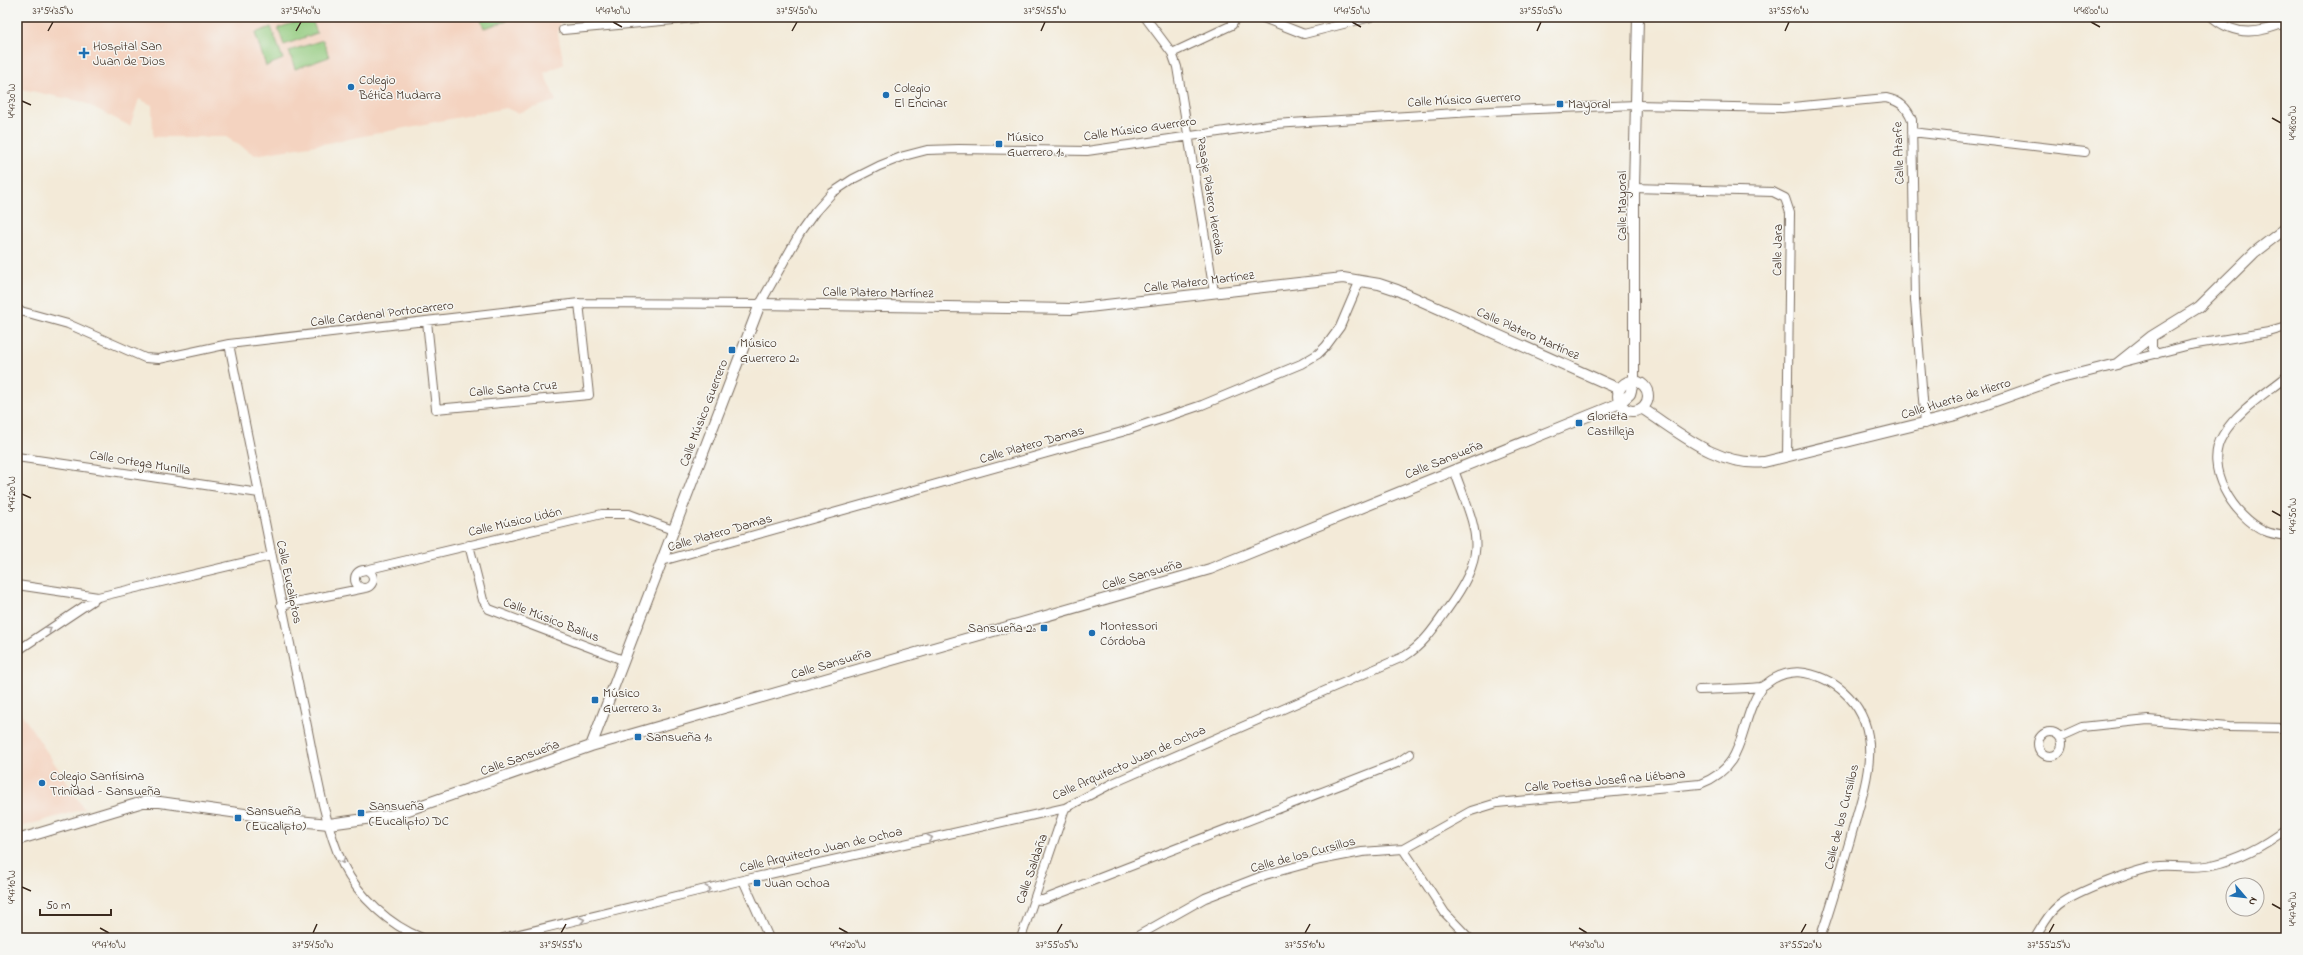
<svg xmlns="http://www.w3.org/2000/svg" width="2303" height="955" font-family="'Indie Flower',sans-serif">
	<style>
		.built { fill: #f4d3c0 }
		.green { fill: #90c97c; stroke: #667a4d }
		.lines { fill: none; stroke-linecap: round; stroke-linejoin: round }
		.minor-casing { stroke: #7b6d5f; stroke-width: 10 }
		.tertiary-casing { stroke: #7b6d5f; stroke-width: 12 }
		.minor { stroke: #fff; stroke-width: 8 }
		.tertiary { stroke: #fff; stroke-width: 10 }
		.oneway { stroke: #a79f9a }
		.ticks { fill: none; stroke: #3b2a1e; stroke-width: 1.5 }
		.poi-dot { fill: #1f6fb2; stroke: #f6f6f2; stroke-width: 1.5 }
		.labels { text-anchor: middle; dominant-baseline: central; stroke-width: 3; stroke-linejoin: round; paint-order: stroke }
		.poi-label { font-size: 13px; fill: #3b2a1e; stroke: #f6f6f2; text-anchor: start }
		.street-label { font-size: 13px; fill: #3b2a1e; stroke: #f6f6f2 }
		.neatline { fill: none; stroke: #3b2a1e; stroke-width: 1.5 }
		.ticks-label { font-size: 10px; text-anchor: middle; fill: #3b2a1e }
	</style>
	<rect width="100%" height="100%" fill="#f6f6f2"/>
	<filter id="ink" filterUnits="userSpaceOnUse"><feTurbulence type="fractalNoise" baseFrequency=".025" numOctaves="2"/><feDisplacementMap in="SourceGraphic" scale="8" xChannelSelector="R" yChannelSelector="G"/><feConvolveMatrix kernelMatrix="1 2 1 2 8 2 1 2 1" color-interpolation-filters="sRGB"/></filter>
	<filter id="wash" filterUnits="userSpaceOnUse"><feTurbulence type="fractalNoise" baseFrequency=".012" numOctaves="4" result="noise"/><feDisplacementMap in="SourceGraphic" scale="16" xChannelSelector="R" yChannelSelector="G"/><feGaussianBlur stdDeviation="0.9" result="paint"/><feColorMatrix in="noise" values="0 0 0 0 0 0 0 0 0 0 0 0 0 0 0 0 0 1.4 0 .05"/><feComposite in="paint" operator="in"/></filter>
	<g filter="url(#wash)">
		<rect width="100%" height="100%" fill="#f3ead8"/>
		<path class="built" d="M17 17H245L252 21 269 17H560L558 34 564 64 544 73 556 101 517 113 506 108 328 143 255 155 226 137H153L152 105 139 99 130 126 83 102 17 88Z
			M17 707 51 758 84 809 17 828Z"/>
		<path class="green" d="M311 17 317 33 284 45 278 28Z
			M480 17H506L507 21 484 28Z
			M271 27 283 59 266 66 255 33Z
			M323 40 329 57 295 69 289 51Z"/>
	</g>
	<g filter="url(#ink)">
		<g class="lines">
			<defs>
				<path id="minor" d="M1145 17 1172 53 1177 67 1214 292
					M1261 17 1304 34 1371 17
					M2212 17C2235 37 2260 34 2286 22
					M563 30 706 17
					M1172 53 1232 25 1236 17
					M1912 132 2085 152
					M1634 188 1773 192 1785 198 1790 213 1787 457
					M17 310 68 324 145 358 159 359 229 344 579 303 760 304 800 233 815 212 832 193 853 179 879 166 904 156 927 150 959 149 1087 151 1274 124 1490 111 1636 105 1782 108 1886 98C1900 101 1907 107 1912 120L1915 300 1925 424
					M427 321 436 409 589 395 579 303
					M2152 336V348L2157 354
					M229 344C253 463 277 583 302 702 313 751 322 821 343 865 359 897 389 925 422 938
					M2120 363 2190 345 2269 332 2286 327
					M2286 377C2265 394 2237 411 2223 435 2202 467 2234 517 2265 531 2271 534 2279 535 2286 536
					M17 457 259 493
					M469 545 483 600 489 609 623 660
					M662 561 1122 432 1202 405 1301 364 1318 354 1326 346 1340 327 1360 280
					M355 579a9 9 0 1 1 18 0a9 9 0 1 1-18 0Z
					M361 571 602 514H629L673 530
					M17 585 98 597
					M281 605 365 588
					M17 651 98 597 271 556
					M1699 690C1719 689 1740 689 1760 687 1765 686 1768 682 1773 679 1782 674 1794 671 1805 673 1821 676 1837 684 1849 697 1887 738 1862 793 1850 840 1840 873 1832 906 1820 938
					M2038 744a12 12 0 1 1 24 0a12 12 0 1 1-24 0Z
					M2060 737 2082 727 2148 720 2229 727 2286 728
					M1403 849 1445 913 1469 938
					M743 880 769 938
					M1035 899 1043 900 1397 763 1410 754
					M503 938 743 880 1065 808 1113 783 1405 656C1423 645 1434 628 1446 611 1490 550 1478 536 1454 470
					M1021 938 1065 808
					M1134 938 1205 898 1265 875 1320 860 1362 852 1403 849 1471 811 1497 803 1700 784C1749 766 1737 723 1762 687
					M2035 938C2042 927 2048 914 2058 906 2075 892 2139 868 2160 866 2178 865 2195 869 2212 865 2239 859 2265 845 2286 829"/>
				<path id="tertiary" d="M1618 396a15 15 0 1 1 30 0a15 15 0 1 1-30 0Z
					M1643 409C1680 433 1718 467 1764 462L1956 415 2057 379 2117 364 2152 336 2199 307 2255 252 2286 228
					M591 746 760 304 1071 309 1343 278 1379 284 1397 290 1619 389
					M17 840 143 802H160L288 820 329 824 394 815 591 746 1210 569 1620 403 1630 394 1634 380V188L1638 17"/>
			</defs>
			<use href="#minor" class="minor-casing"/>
			<use href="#tertiary" class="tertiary-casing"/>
			<use href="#minor" class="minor"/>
			<use href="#tertiary" class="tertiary"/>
		</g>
		<defs><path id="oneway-chevron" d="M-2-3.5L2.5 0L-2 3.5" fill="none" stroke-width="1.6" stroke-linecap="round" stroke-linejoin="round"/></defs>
		<g class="oneway">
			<use href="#oneway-chevron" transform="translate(49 629) rotate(-34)"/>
			<use href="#oneway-chevron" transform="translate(930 838) rotate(-13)"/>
			<use href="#oneway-chevron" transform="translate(342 861) rotate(66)"/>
			<use href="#oneway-chevron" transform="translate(708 889) rotate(-14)"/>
			<use href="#oneway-chevron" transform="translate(582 920) rotate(-13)"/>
		</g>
	</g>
	<path class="ticks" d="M613 22 622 27M1352 22 1361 27M2091 22 2100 27M48 31 53 22M296 31 301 22M792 31 797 22M1041 31 1045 22M1537 31 1541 22M1785 31 1789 22M22 101 31 105M2272 118 2281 123M22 494 31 498M2272 511 2281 516M22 887 31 891M2272 904 2281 909M100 928 109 933M839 928 848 933M1579 928 1587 933M313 933 317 924M561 933 566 924M1057 933 1062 924M1305 933 1310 924M1801 933 1806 924M2049 933 2054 924"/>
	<g class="poi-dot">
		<path d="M82 47h4v4h4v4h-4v4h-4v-4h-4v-4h4z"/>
		<circle cx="351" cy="87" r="4"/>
		<circle cx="886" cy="95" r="4"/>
		<rect x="1556" y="100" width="8" height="8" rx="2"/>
		<rect x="995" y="140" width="8" height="8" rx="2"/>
		<rect x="728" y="346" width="8" height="8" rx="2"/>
		<rect x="1575" y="419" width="8" height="8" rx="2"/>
		<rect x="1040" y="624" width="8" height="8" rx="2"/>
		<circle cx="1092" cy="633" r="4"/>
		<rect x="591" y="696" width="8" height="8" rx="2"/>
		<rect x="634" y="733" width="8" height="8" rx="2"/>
		<circle cx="42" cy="783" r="4"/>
		<rect x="357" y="809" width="8" height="8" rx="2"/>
		<rect x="234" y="814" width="8" height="8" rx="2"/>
		<rect x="753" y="879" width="8" height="8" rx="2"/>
	</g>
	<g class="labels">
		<g class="poi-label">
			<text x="93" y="46">Hospital San<tspan x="93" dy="15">Juan de Dios</tspan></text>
			<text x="359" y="80">Colegio<tspan x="359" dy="15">Bética Mudarra</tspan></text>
			<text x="894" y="88">Colegio<tspan x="894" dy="15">El Encinar</tspan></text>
			<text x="1568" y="104">Mayoral</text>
			<text x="1007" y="137">Músico<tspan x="1007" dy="15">Guerrero 1ª</tspan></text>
			<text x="740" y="343">Músico<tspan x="740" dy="15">Guerrero 2ª</tspan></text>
			<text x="1587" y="416">Glorieta<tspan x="1587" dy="15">Castilleja</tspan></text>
			<text x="1100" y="626">Montessori<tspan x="1100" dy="15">Córdoba</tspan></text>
			<text x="1036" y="628" text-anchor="end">Sansueña 2ª</text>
			<text x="603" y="693">Músico<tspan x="603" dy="15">Guerrero 3ª</tspan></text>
			<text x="646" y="737">Sansueña 1ª</text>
			<text x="50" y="776">Colegio Santísima<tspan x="50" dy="15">Trinidad - Sansueña</tspan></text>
			<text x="369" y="806">Sansueña<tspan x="369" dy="15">(Eucalipto) DC</tspan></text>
			<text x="246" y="811">Sansueña<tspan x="246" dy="15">(Eucalipto)</tspan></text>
			<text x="765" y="883">Juan Ochoa</text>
		</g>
		<g class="street-label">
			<text transform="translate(1464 100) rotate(-3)">Calle Músico Guerrero</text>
			<text transform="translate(1140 129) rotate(-8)">Calle Músico Guerrero</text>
			<text transform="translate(1899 153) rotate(-92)">Calle Atarfe</text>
			<text transform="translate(1210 196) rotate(81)">Pasaje Platero Heredia</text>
			<text transform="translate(1622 206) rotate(-90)">Calle Mayoral</text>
			<text transform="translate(1778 250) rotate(-89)">Calle Jara</text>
			<text transform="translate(1199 282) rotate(-7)">Calle Platero Martínez</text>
			<text transform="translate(878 293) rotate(1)">Calle Platero Martínez</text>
			<text transform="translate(382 314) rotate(-7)">Calle Cardenal Portocarrero</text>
			<text transform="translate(1528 334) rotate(24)">Calle Platero Martínez</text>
			<text transform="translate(513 389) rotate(-5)">Calle Santa Cruz</text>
			<text transform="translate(1956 399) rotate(-17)">Calle Huerta de Hierro</text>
			<text transform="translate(704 413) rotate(-69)">Calle Músico Guerrero</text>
			<text transform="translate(1032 445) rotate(-16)">Calle Platero Damas</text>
			<text transform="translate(1444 460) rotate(-22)">Calle Sansueña</text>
			<text transform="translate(140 463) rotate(9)">Calle Ortega Munilla</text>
			<text transform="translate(515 522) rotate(-13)">Calle Músico Lidón</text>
			<text transform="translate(720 533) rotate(-16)">Calle Platero Damas</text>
			<text transform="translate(1142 575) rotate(-16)">Calle Sansueña</text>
			<text transform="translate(289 582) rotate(78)">Calle Eucaliptos</text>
			<text transform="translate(551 620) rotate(21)">Calle Músico Balius</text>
			<text transform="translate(831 664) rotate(-16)">Calle Sansueña</text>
			<text transform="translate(520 758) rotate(-20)">Calle Sansueña</text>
			<text transform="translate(1129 763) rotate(-24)">Calle Arquitecto Juan de Ochoa</text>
			<text transform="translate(1605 781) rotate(-5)">Calle Poetisa Josefina Liébana</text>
			<text transform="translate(1842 817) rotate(-76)">Calle de los Cursillos</text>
			<text transform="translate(821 850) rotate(-13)">Calle Arquitecto Juan de Ochoa</text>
			<text transform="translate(1303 855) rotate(-15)">Calle de los Cursillos</text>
			<text transform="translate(1032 869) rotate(-71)">Calle Saldaña</text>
		</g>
	</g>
	<rect width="2303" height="955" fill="none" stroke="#f6f6f2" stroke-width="44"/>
	<g transform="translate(2245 897) rotate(118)"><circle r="19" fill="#f6f6f2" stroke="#aba49d"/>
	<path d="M0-3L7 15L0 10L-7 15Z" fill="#1f6fb2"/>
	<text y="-6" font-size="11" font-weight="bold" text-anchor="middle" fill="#3b2a1e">N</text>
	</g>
	<path d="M40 909v6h71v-6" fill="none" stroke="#3b2a1e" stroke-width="2"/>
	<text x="46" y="909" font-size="12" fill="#3b2a1e" stroke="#f6f6f2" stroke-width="3" paint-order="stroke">50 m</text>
	<rect x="22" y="22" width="2259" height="911" class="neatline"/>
	<g class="ticks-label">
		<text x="53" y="14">37°54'35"N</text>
		<text x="301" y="14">37°54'40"N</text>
		<text x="613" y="14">4°47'40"W</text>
		<text x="797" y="14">37°54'50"N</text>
		<text x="1045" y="14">37°54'55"N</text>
		<text x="1352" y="14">4°47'50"W</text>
		<text x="1541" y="14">37°55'05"N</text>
		<text x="1789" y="14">37°55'10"N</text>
		<text x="2091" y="14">4°48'00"W</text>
		<text transform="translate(11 101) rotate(-90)" y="4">4°47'30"W</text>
		<text transform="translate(2292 123) rotate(-90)" y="4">4°48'00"W</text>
		<text transform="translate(11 494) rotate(-90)" y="4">4°47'20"W</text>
		<text transform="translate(2292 516) rotate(-90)" y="4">4°47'50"W</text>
		<text transform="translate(11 887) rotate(-90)" y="4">4°47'10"W</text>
		<text transform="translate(2292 909) rotate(-90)" y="4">4°47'40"W</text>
		<text x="109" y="948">4°47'10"W</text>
		<text x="313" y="948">37°54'50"N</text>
		<text x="561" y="948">37°54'55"N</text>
		<text x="848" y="948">4°47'20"W</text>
		<text x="1057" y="948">37°55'05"N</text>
		<text x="1305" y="948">37°55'10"N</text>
		<text x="1587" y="948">4°47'30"W</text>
		<text x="1801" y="948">37°55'20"N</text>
		<text x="2049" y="948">37°55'25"N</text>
	</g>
</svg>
